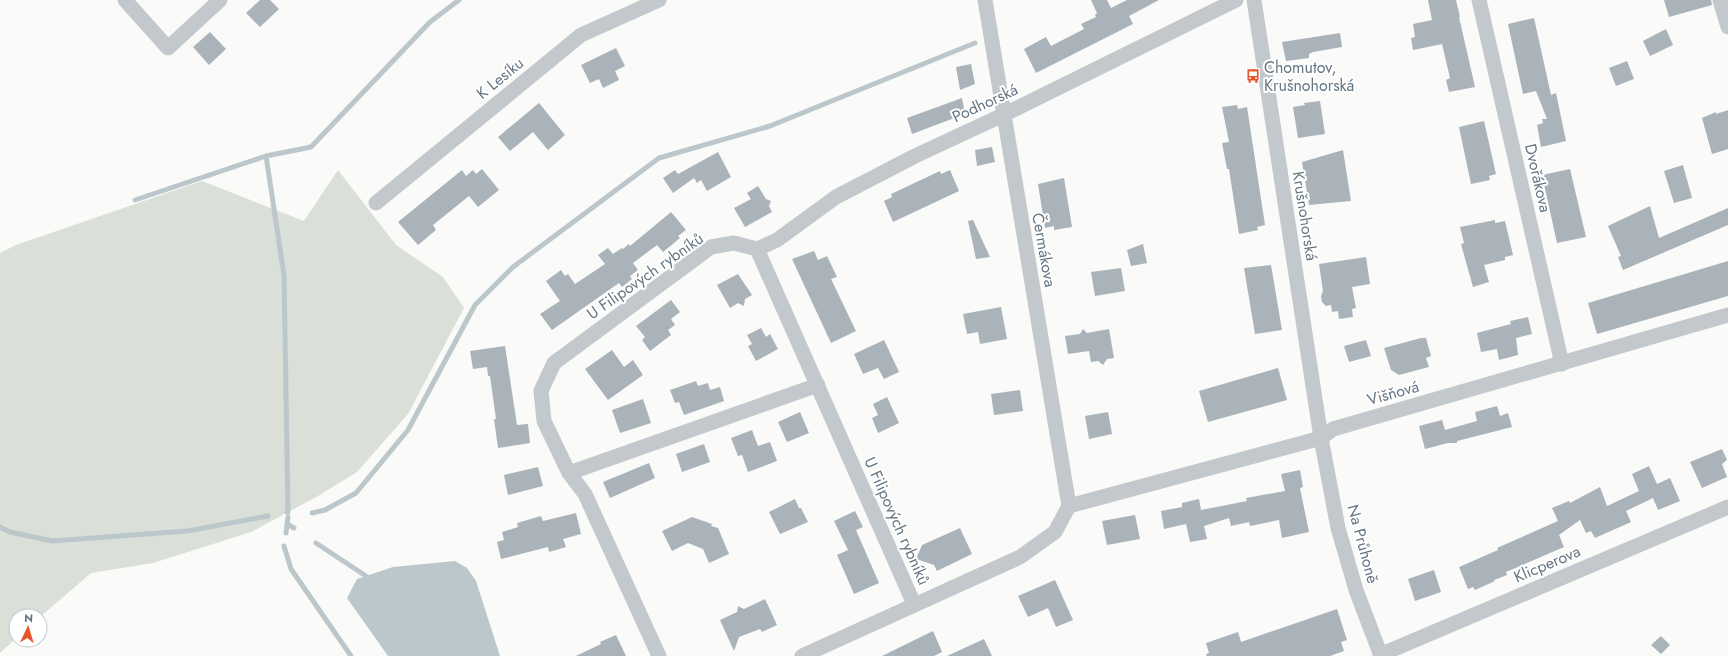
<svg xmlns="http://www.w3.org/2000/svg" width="1728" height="656" font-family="Jost,sans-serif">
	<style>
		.green { fill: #dadfd7 }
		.water { fill: #bbc7cb }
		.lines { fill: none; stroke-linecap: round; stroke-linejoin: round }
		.stream { stroke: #bbc7cb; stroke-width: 5 }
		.building { fill: #aab3b9 }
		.street { stroke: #c3c8cc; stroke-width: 15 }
		.labels { text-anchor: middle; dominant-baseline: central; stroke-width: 4; stroke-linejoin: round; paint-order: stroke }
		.poi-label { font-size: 16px; fill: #657683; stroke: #fff; text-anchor: start }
		.street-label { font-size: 16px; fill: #657683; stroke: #fff }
	</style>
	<rect width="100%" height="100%" fill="#fafaf8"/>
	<path class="green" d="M338 170 396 245 443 277 464 308 408 414 357 472 318 496 251 532 153 563 91 573 40 617V616H16V638L0 653V253L16 245 202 181 304 221Z"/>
	<path class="water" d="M455 561 467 568 476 581 500 656H388L347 598 357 579 393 567Z"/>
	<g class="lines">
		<path class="stream" d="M135 200 266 156
			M287 512H288L284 275 266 156 311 147 430 22 459 0
			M312 513 325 510 356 493 408 430 475 305 513 267 659 158 770 126 975 43
			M287 524 294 528
			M0 527 10 532 52 541 187 531 268 516
			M286 533 288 517
			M316 543 372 580
			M284 546 291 569 351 656"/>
	</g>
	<path class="building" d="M260 0H270L279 9 260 27 246 13Z
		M1091 0H1107L1111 8 1127 0H1159L1129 16 1133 24 1036 73 1024 49 1046 37 1051 46 1084 29 1081 24 1096 17 1095 15 1097 13Z
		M1428 0H1456L1460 17H1459L1475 87 1449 92 1446 80 1450 78 1442 44 1413 50 1411 38 1415 37 1413 24 1432 20Z
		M1664 0H1711L1712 5 1669 17Z
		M1534 18 1551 95 1556 93 1566 141 1541 147 1537 125 1543 123 1542 119H1547L1536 91 1523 94 1508 24Z
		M1666 29 1673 45 1650 56 1643 41Z
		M210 32 226 49 209 65 193 47Z
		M1340 33 1342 47 1313 52 1309 54V58L1286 61 1282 42Z
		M616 48 625 66 615 71 619 80 603 88 599 79 590 83 581 65Z
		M1627 61 1634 79 1616 86 1609 68Z
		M971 64 975 84 960 90 956 67Z
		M962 98 965 114 912 134 907 118Z
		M1320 101 1325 134 1298 138 1293 107 1305 105 1304 103Z
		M539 103 565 135 548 150 533 132 510 151 498 137Z
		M1237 105 1238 109 1247 107 1265 225 1257 227 1258 230 1239 234 1229 169H1227L1222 143 1229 142 1222 107Z
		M1728 110V149L1712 154 1702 118 1716 112V114Z
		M1484 121 1496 174 1489 176 1490 180 1471 184 1459 127Z
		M992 147 995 162 977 166 975 150Z
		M1343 150 1351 201 1309 205 1302 162Z
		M718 152 731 177 707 191 701 180 697 183 694 178 673 193 663 178 675 170 678 174Z
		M1683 165 1692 198 1674 203 1664 171Z
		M482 169 499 190 478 207 469 196 433 225 436 230 418 245 398 222 462 170 466 176 473 170 476 174Z
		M1570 169 1586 237 1557 243 1542 175Z
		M950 170 959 191 893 222 884 201 892 197 891 194 940 171 941 174Z
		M1064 178 1072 227 1054 230V226L1045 228 1038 184Z
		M758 186 766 199 771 201 769 206 772 212 745 227 734 208 751 199 747 193Z
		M1650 206 1659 238 1728 208V225L1623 270 1618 257 1621 256 1608 226Z
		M671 212 686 230 678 236 680 238 663 252 657 245 633 263 638 270 630 276 632 279 622 287 619 283 552 330 540 314 560 301 546 281 561 270 565 276 568 274 575 284 605 264 598 255 608 248 613 254 622 248 623 249 629 244 630 246Z
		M973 220 990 257 976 259 968 221Z
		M1495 220V223L1505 221 1513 255 1505 257V260L1484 265 1489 282 1473 287 1461 244 1464 243 1460 227Z
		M1143 244 1147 263 1131 266 1127 250Z
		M814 251 818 260 827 256 837 277 831 279 856 331 831 343 792 259Z
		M1366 257 1370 284 1352 287 1356 308 1352 309 1353 317 1339 319 1338 311 1332 312 1331 305 1326 306 1322 302 1321 296 1323 291 1319 264Z
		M1728 261V296L1597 334 1588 303Z
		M1271 265 1282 330 1255 334 1244 268Z
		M1121 268 1125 291 1095 296 1091 272Z
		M738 274 752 295 745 299 744 306 738 303 730 308 717 285Z
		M671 300 680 312 671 319 675 325 668 330 671 335 650 351 642 340 645 337 636 326Z
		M1001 307 1007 339 980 344 978 332 967 334 963 314Z
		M1528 317 1532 334 1516 338 1518 355 1499 360 1497 349 1481 352 1477 333 1511 324 1510 321Z
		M761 328 766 337 770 334 778 349 756 361 748 346 752 344 747 335Z
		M1083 329 1087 333 1109 329 1114 358 1107 359 1103 365 1098 361 1091 362 1089 351 1068 354 1065 336 1080 334Z
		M1421 338H1426L1431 356 1426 358 1429 367 1399 375 1391 370 1384 348Z
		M884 340 899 372 884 379 878 368 863 374 854 354Z
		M1366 340 1371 356 1349 362 1344 346Z
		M505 346 517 425 528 424 530 443 498 448 494 419H496L490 376H488L487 367 473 369 470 351Z
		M612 350 624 367 633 360 643 375 608 400 585 369Z
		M1278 368 1287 400 1208 422 1199 391Z
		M696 381 698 386 708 383 710 390 720 387 724 401 684 415 679 402 675 403 670 390Z
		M1020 390 1023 411 994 415 991 394Z
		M887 397 899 423 878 433 872 418 878 415 873 404Z
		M643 399 651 423 620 433 612 410Z
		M1497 406 1500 416 1508 413 1512 427 1457 441V443H1448L1425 449 1419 426 1442 420 1445 430 1477 421 1475 412Z
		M800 412 809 433 787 442 778 422Z
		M1108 412 1112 434 1089 439 1085 416Z
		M752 430 758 446 770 442 777 461 748 472 742 455 738 456 731 438Z
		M704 444 710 462 682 472 676 454Z
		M1722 449 1727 460 1722 464 1727 477 1702 488 1690 462Z
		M649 463 655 478 610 498 603 482Z
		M1649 466 1657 484 1670 478 1680 501 1658 510 1653 498 1626 511 1631 522 1595 538 1591 531 1586 533 1580 520 1559 535 1564 547 1506 572 1507 575 1494 580 1495 581 1475 590 1473 587 1468 589 1459 567 1498 550 1497 548 1558 521 1552 508 1569 501 1570 503 1600 487 1607 506 1639 491 1632 474Z
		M538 467 543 486 508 495 504 475Z
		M1300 470 1303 487 1300 488 1309 532 1282 538 1279 520 1250 526 1249 522 1231 526 1229 518 1204 526 1207 539 1190 542 1186 524 1164 529 1161 511 1182 507V503L1199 499 1201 510 1247 501 1246 498 1285 491 1281 474Z
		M795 499 799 508H801L808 522 780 534 769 512Z
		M855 511 863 527 856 530 879 583 854 594 837 555 848 550 834 521Z
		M576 513 581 534 563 539 566 547 549 552 548 547 501 559 497 542 504 540 502 532 518 527 517 523 541 516 543 521Z
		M1135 515 1140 539 1107 545 1102 521Z
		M692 517 712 524 711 526 718 528 729 554 709 563 703 549 688 543 672 551 662 531Z
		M960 528 972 554 937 571 934 565 916 559 922 545Z
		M1434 570 1441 592 1415 601 1408 579Z
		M1055 580 1073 620 1056 627 1048 608 1028 617 1018 596Z
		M765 599 777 625 762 632 760 629 739 637 734 651 720 620 737 612 738 606 744 609Z
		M1337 609 1347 640 1341 642 1344 651 1330 656H1207L1206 654 1209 653 1206 643 1238 632 1241 642Z
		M933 631 942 652 934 656H882Z
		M616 635 626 656H576L601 644 600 642Z
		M1661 636 1670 645 1661 654 1651 645Z
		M984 639 992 656H947Z"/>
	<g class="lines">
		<path class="street" d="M125 0 168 48 220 0
			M985 0 1069 506
			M1254 0 1321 438 1338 528 1356 590 1381 656
			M1479 0 1562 364
			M1720 0 1728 27
			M376 203 581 35 659 0
			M757 249 777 240 836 197 915 156 1003 115 1236 0
			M569 473 818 385
			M1069 506 1321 438 1333 429 1728 315
			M1380 655 1728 507
			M659 656 585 494 569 473 544 421 541 391 554 363 711 247 734 243 757 249 914 604
			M802 656 1020 557 1055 532 1069 506"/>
	</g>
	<defs>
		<symbol id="bus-bare" viewBox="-9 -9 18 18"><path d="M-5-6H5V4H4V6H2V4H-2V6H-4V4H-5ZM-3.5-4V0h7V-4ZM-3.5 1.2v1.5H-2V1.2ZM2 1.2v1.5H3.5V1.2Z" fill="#e4572e" stroke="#fff" stroke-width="2.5" paint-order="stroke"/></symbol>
	</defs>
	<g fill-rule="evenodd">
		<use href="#bus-bare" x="1243" y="66" width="20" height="20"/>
	</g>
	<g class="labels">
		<g class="poi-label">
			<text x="1264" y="67">Chomutov,<tspan x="1264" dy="18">Krušnohorská</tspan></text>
		</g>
		<g class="street-label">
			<text transform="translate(500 78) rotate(-39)">K Lesíku</text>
			<text transform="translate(985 103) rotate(-25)">Podhorská</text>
			<text transform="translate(1538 178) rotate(77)">Dvořákova</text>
			<text transform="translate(1305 216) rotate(81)">Krušnohorská</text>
			<text transform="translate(1044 250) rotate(80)">Čermákova</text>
			<text transform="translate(645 276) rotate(-35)">U Filipových rybníků</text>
			<text transform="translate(1393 393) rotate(-16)">Višňová</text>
			<text transform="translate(897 521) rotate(66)">U Filipových rybníků</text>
			<text transform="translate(1363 544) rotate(75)">Na Průhoně</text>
			<text transform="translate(1547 564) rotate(-23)">Klicperova</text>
		</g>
	</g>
	<g transform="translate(28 628) rotate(4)"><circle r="19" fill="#ffffff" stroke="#c1c8cd"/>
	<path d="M0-3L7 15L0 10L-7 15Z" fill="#e4572e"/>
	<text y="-6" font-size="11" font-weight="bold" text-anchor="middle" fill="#657683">N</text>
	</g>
</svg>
